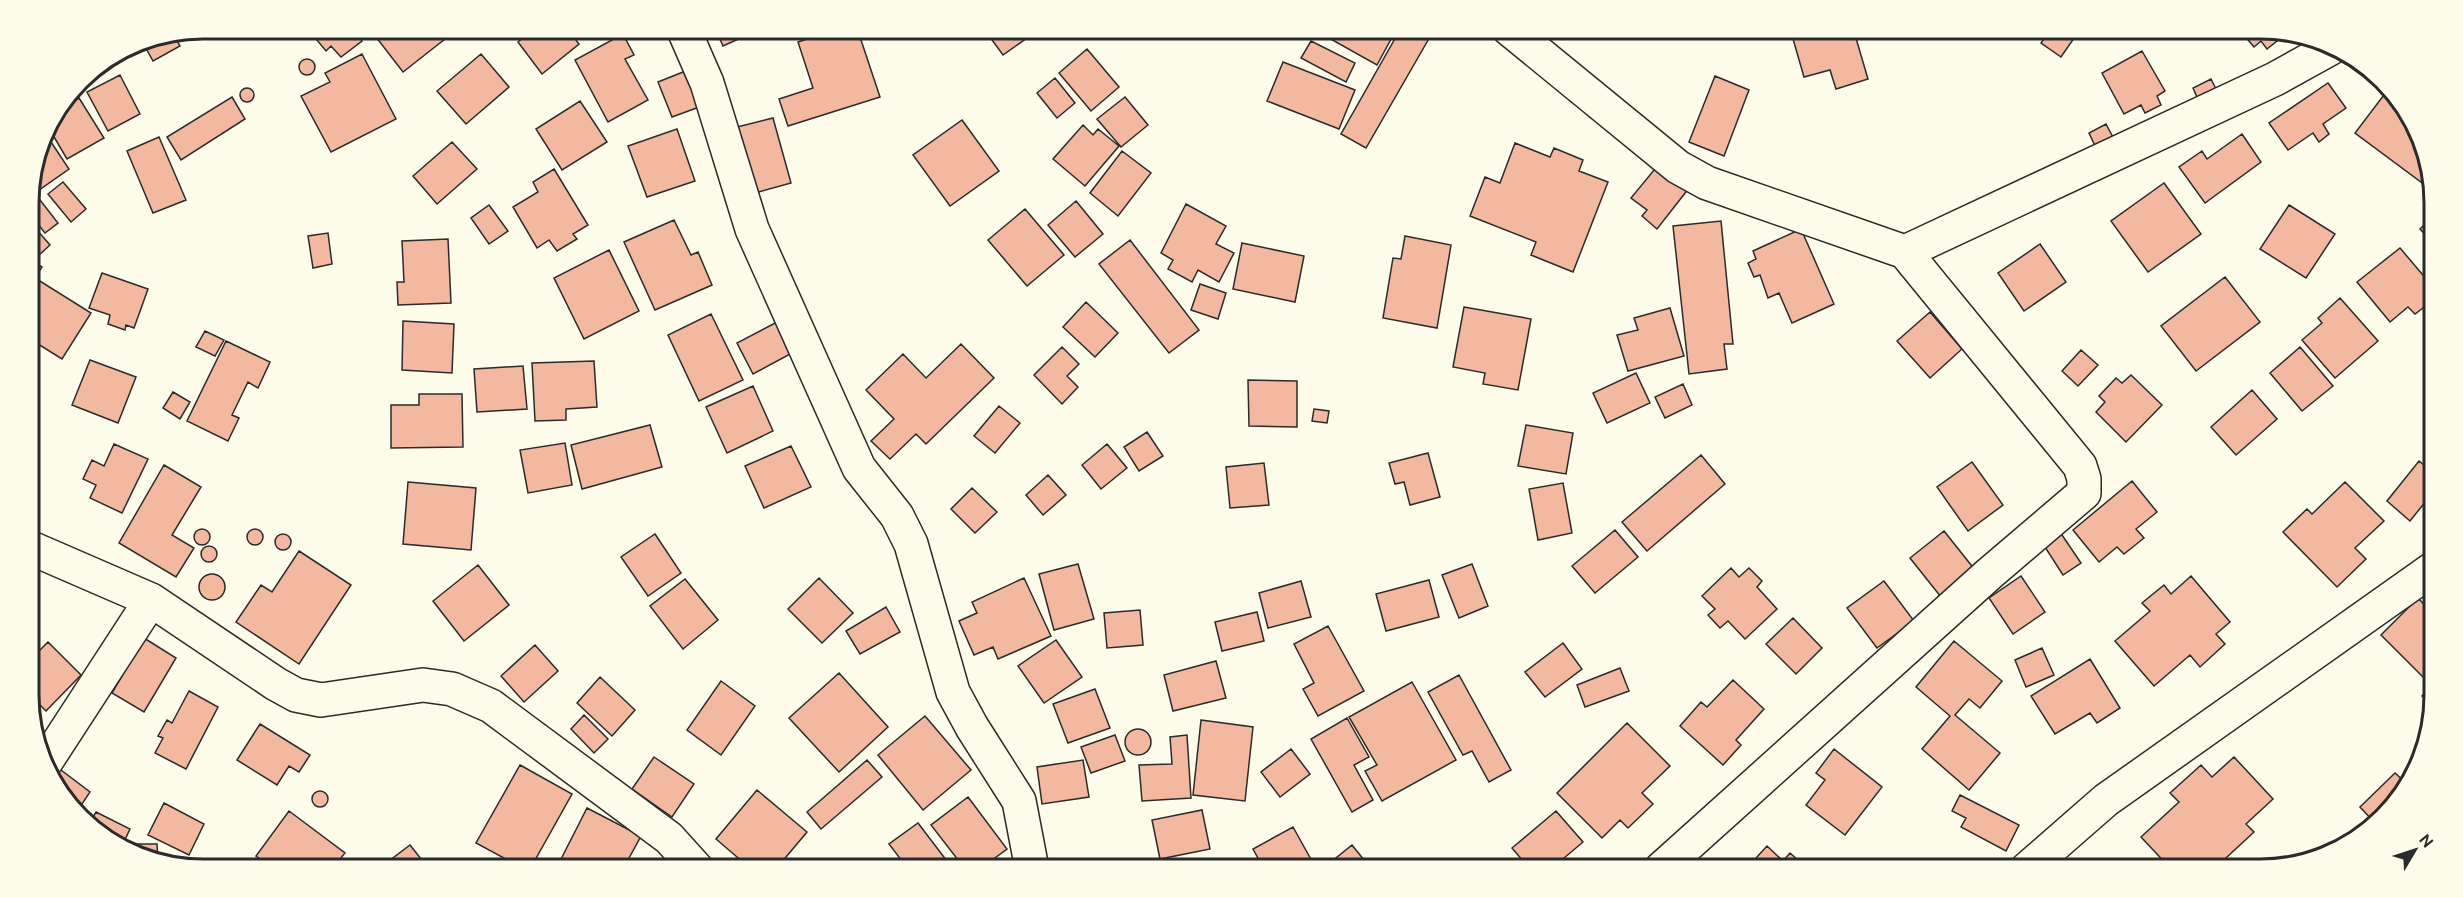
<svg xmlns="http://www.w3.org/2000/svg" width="2463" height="898" font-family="Ubuntu,sans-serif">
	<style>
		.building { fill: #f2b8a0; stroke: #2b2b2b; stroke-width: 1.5 }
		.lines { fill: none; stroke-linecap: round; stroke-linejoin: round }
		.minor-casing { stroke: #2b2b2b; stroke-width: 36 }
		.minor { stroke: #fdfbea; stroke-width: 33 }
		.rim { fill: none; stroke: #2b2b2b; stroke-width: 3 }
	</style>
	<rect width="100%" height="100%" fill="#fdfbea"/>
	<path class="building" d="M223 28 205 39 200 29 203 28Z
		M318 28H353L362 41 341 57 331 46 326 51 316 39 323 34Z
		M369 28H459L403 72Z
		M533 28H567L579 44 542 74 518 42Z
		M715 28H763L723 46Z
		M841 28H857L880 97 788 126 779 99 813 88 798 42Z
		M1019 28 1027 38 1003 55 984 29Z
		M1311 28H1397L1377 65Z
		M1401 28H1435L1366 148 1341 134Z
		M1603 28H1662L1605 39Z
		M1802 28H1853L1868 79 1836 89 1830 70 1804 77 1791 32Z
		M1920 28H1961L1959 39Z
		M1982 28H2016L2014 36Z
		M2051 28H2081L2061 57 2041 43Z
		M2250 28H2260L2287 33 2267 49 2261 41 2254 47 2243 34Z
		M173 34 180 46 153 61 142 41Z
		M623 34 634 55 625 59 648 100 608 122 575 60Z
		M1311 41 1355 63 1346 82 1301 58Z
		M1087 49 1119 87 1091 111 1059 73Z
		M2142 51 2165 91 2157 96 2161 105 2145 113 2141 105 2124 114 2102 73Z
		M362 54 396 119 331 152 301 96 330 82 325 73Z
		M481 54 509 87 466 124 437 91Z
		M299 67a8 8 0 1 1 16 0a8 8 0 1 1-16 0Z
		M1283 62 1355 90 1339 129 1267 101Z
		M688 70 702 106 672 117 658 82Z
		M120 75 140 114 108 131 87 92Z
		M1715 76 1749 90 1724 156 1689 142Z
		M1055 78 1075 103 1057 118 1037 93Z
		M2211 79 2221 99 2202 108 2193 88Z
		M2328 83 2346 108 2323 124 2329 134 2319 142 2313 133 2288 150 2269 123Z
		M2390 87 2433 180V191L2355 133Z
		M240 95a7 7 0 1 1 14 0a7 7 0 1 1-14 0Z
		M232 97 245 119 181 160 167 137Z
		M1125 97 1148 125 1121 147 1097 119Z
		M79 98 104 138 67 159 47 125 57 112Z
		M580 101 607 142 562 170 536 129Z
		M773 118 791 183 751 194 733 128Z
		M962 120 999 171 950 206 913 155Z
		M2106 124 2116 143 2098 152 2089 133Z
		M1083 125 1093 135 1098 129 1119 146 1085 186 1053 159Z
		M677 129 695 181 647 197 628 146Z
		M45 133 69 169 29 197V191Z
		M2242 134 2261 162 2205 203 2179 167 2202 151 2207 159Z
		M159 137 186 200 153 213 127 151Z
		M452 142 477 169 437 204 413 176Z
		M1515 143 1550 157 1554 148 1583 160 1579 171 1608 182 1573 272 1531 255 1536 242 1470 216 1485 177 1500 183Z
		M1122 151 1151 173 1118 216 1090 193Z
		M1659 164 1689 188 1657 229 1642 216 1647 210 1631 198Z
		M554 169 588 225 573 234 577 239 557 251 549 240 537 248 513 207 538 192 533 182Z
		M63 182 86 209 71 222 48 194Z
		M2164 183 2201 234 2148 272 2111 221Z
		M40 200 58 223 45 233 29 213V209Z
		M1076 201 1103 234 1075 257 1048 225Z
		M1186 204 1226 226 1216 244 1234 253 1219 282 1198 270 1192 282 1168 269 1173 260 1161 253Z
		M489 205 508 231 489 244 471 218Z
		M2289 205 2335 234 2306 278 2260 249Z
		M1025 209 1064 255 1027 286 988 240Z
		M2433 216V243L2420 229Z
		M674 220 691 255 698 252 712 285 655 310 624 242Z
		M1721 221 1733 344H1724L1727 369 1689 374 1673 226Z
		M30 222 50 245 38 256 29 247Z
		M1801 229 1834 304 1792 323 1779 293 1768 298 1760 275 1754 277 1748 263 1756 259 1753 251Z
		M328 233 332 264 313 268 308 236Z
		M1405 236 1451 245 1437 328 1383 318 1393 258 1401 259Z
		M448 239 451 303 398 305 397 282H404L402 241Z
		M1130 240 1199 330 1169 353 1099 264Z
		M1242 243 1304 256 1295 302 1233 289Z
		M2040 244 2066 282 2024 311 1998 273Z
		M2400 248 2433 287 2424 294 2431 302 2415 314 2408 307 2390 322 2357 282Z
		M609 250 639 311 584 339 554 278Z
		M29 259 42 267 35 278 91 313 62 359 30 339Z
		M102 273 148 289 134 328 126 325 125 330 108 324 110 315 89 308Z
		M2225 277 2260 322 2196 371 2161 326Z
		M1200 284 1226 293 1218 319 1191 310Z
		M2340 298 2378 341 2335 378 2302 340 2322 323 2318 318Z
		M1086 302 1118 333 1095 357 1063 327Z
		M1464 307 1531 319 1518 390 1483 384 1485 373 1453 367Z
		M1670 308 1684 356 1628 371 1617 335 1638 330 1634 318Z
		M1930 312 1962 349 1930 378 1897 341Z
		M711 314 743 380 699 401 668 335Z
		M403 321 454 324 452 373 402 370Z
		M777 322 794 352 753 374 737 343Z
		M205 331 224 340 215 356 196 347Z
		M226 341 270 362 258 388 248 382 232 415 239 418 228 441 187 421Z
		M961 344 994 378 926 444 916 434 890 459 871 441 894 419 866 390 903 354 926 378Z
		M1062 347 1079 364 1067 376 1078 387 1062 404 1034 375Z
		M2300 347 2333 386 2302 411 2270 373Z
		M2081 350 2098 365 2078 386 2062 371Z
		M90 360 136 377 118 423 72 405Z
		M594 361 597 407 566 409V420L535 421 532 363Z
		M523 366 527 409 477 412 474 369Z
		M1636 373 1650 403 1607 423 1593 393Z
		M2131 375 2162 405 2126 442 2096 412 2105 402 2099 396 2116 378 2122 383Z
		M1248 380 1297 381V427L1249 426Z
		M1683 384 1692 405 1665 418 1655 397Z
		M753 386 773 431 727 453 706 407Z
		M2252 390 2277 419 2236 455 2211 427Z
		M173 392 190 402 180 419 163 408Z
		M419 394H462L463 447 391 448V405H419Z
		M999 406 1020 423 995 453 974 436Z
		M1314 409 1329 411 1327 423 1312 421Z
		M650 425 662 467 582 489 571 445Z
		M1526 425 1573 433 1566 474 1518 466Z
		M1147 432 1163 456 1139 471 1124 447Z
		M565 443 572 485 528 493 520 450Z
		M114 444 148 459 122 513 90 498 96 485 83 479 92 460 104 466Z
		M1107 444 1127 468 1101 489 1082 465Z
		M791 446 811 487 764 508 745 466Z
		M1428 453 1440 497 1410 505 1404 482 1395 484 1389 463Z
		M1701 455 1725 484 1647 551 1622 522Z
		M2419 461 2434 473V491L2410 521 2387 501Z
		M1972 462 2003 505 1968 531 1937 487Z
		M1264 463 1269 505 1230 508 1226 467Z
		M164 465 201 487 172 535 194 548 176 577 119 543Z
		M1048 475 1066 495 1043 515 1026 495Z
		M2132 481 2157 512 2136 529 2144 538 2124 554 2117 547 2099 562 2073 530Z
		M408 482 476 488 471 550 403 544Z
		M2345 482 2384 521 2355 548 2366 559 2337 587 2283 532 2307 509 2312 514Z
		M1563 483 1572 533 1538 540 1529 489Z
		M972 488 997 512 975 533 951 509Z
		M194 537a8 8 0 1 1 16 0a8 8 0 1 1-16 0Z
		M247 537a8 8 0 1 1 16 0a8 8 0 1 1-16 0Z
		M1615 530 1638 557 1595 593 1572 566Z
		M1944 531 1975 570 1941 597 1910 558Z
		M2060 532 2081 563 2063 575 2043 544Z
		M655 534 681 573 648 596 621 557Z
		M275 542a8 8 0 1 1 16 0a8 8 0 1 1-16 0Z
		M201 554a8 8 0 1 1 16 0a8 8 0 1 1-16 0Z
		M299 551 351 585 299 664 236 622 261 585 272 592Z
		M1078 564 1094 619 1054 630 1039 574Z
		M1472 564 1488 606 1459 618 1442 575Z
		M478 565 509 605 464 641 433 601Z
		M1731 568 1739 577 1749 568 1762 581 1757 587 1777 609 1745 639 1728 621 1720 628 1708 615 1715 609 1702 596Z
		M199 587a13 13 0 1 1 26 0a13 13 0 1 1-26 0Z
		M2021 576 2045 612 2013 634 1989 598Z
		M2191 576 2230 622 2216 634 2225 644 2200 667 2190 655 2154 686 2115 641 2150 611 2142 603 2164 585 2171 594Z
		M819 578 853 613 822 643 788 609Z
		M1024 578 1051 636 998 659 993 647 974 655 959 621 977 613 972 602Z
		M685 579 718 620 683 649 650 606Z
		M1429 580 1439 617 1386 631 1376 594Z
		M1301 581 1311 617 1268 628 1259 593Z
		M1884 581 1914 621 1877 648 1847 608Z
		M2418 598 2434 615V678L2429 683 2381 635Z
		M886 607 900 632 860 654 846 631Z
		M1140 610 1143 645 1107 648 1104 613Z
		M1257 612 1264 641 1222 651 1215 622Z
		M1793 618 1822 648 1796 674 1766 644Z
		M1328 626 1364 691 1318 716 1303 689 1314 683 1294 644Z
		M144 638 176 658 144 712 112 693Z
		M1056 640 1082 677 1044 703 1018 666Z
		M1954 641 2002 681 1980 708 1969 699 1955 715 2000 753 1969 790 1922 749 1950 716 1916 687Z
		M48 642 81 675 46 711 32 697 31 659Z
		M1563 643 1582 669 1545 697 1525 672Z
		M535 645 558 671 524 702 501 676Z
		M2042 648 2054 675 2026 687 2015 660Z
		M2090 659 2120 708 2097 723 2090 713 2055 734 2031 696Z
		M1216 661 1226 698 1173 711 1164 675Z
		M1620 668 1629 691 1585 707 1577 685Z
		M839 673 888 727 839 772 789 718Z
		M1459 675 1511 770 1489 782 1472 751 1463 755 1428 692Z
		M600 677 635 710 612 736 577 703Z
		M1733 680 1764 709 1736 740 1741 745 1723 765 1680 726 1701 702 1707 707Z
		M721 681 755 706 721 755 687 730Z
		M1412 682 1456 760 1382 801 1365 771 1377 765 1349 717Z
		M2434 684V695L2432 707 2422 696Z
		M1095 689 1110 728 1068 743 1053 704Z
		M189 691 218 707 186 769 155 753 163 738 158 736 167 720 172 723Z
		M584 715 608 739 594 753 571 729Z
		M925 716 971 770 923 810 878 755Z
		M1347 718 1369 757 1354 765 1373 800 1352 812 1311 739Z
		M1201 720 1253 727 1245 801 1193 795Z
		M1627 723 1670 766 1642 793 1653 804 1628 828 1620 820 1602 838 1557 793Z
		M260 724 310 755 299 772 289 766 277 785 237 760Z
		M1125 742a13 13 0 1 1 26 0a13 13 0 1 1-26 0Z
		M1115 735 1125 761 1091 773 1081 747Z
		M1187 735 1191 798 1142 801 1139 765 1172 764 1170 737Z
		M1291 749 1310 774 1280 797 1261 772Z
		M1834 749 1882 787 1845 835 1806 805 1825 780 1816 773Z
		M654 757 694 784 672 817 632 789Z
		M2234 757 2273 799 2246 824 2254 832 2214 869H2171L2141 837 2179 802 2170 793 2201 765 2212 777Z
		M867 760 882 777 821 829 807 812Z
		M1083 760 1089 797 1042 804 1037 767Z
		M520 765 572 794 530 869H524L476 843Z
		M57 767 90 792 76 813 72 810 53 772Z
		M2395 773 2404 781 2374 822 2360 807Z
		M757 790 807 832 776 869H751L716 839Z
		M312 799a8 8 0 1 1 16 0a8 8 0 1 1-16 0Z
		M1960 795 2019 825 2006 851 1961 827 1966 818 1952 811Z
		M968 797 1007 849 980 869H965L931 825Z
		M164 803 204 824 189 855 148 835Z
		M587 808 641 836 623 869H556Z
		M1202 810 1210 849 1160 859 1152 820Z
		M289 811 345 853 332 869H297L288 862 282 869H274L256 856Z
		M1556 811 1583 842 1551 869H1530L1512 848Z
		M96 812 130 829 123 844 90 822Z
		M918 823 953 869H908L889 844Z
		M1293 827 1313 863 1301 869H1264L1253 849Z
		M129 844H157L158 862 147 860 129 848Z
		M410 845 429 869H395L389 861Z
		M1352 845 1368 865 1363 869H1336L1331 862Z
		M1767 846 1783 861 1790 853 1808 869H1746Z
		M1194 866 1195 869H1176Z"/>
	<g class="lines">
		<defs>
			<path id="minor" d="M683 28 707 83 752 229 859 468 897 516 911 544 953 692 972 727 1019 801 1032 869
				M1508 28 1678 167 1707 183 1905 252 2275 79 2331 48
				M31 548 151 600 276 684 296 695 321 700 423 685 452 689 491 706 669 838 697 869
				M47 760 151 600
				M1661 869 1989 574 2084 493V479L2080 466 1905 252
				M2027 869 2106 800 2434 568"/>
		</defs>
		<use href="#minor" class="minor-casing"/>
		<use href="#minor" class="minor"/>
	</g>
	<path d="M0 0H2463V898H0ZM203 39H2260A164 164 0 0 1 2424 203V695A164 164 0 0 1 2260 859H203A164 164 0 0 1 39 695V203A164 164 0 0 1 203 39Z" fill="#fdfbea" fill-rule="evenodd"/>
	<path class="rim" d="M203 39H2260A164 164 0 0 1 2424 203V695A164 164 0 0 1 2260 859H203A164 164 0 0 1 39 695V203A164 164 0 0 1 203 39Z"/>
	<g transform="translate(2415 850) rotate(51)" stroke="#fdfbea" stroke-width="4.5" paint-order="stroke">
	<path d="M0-4.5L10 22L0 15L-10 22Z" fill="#2b2b2b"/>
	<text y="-9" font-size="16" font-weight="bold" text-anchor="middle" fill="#2b2b2b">N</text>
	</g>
</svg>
